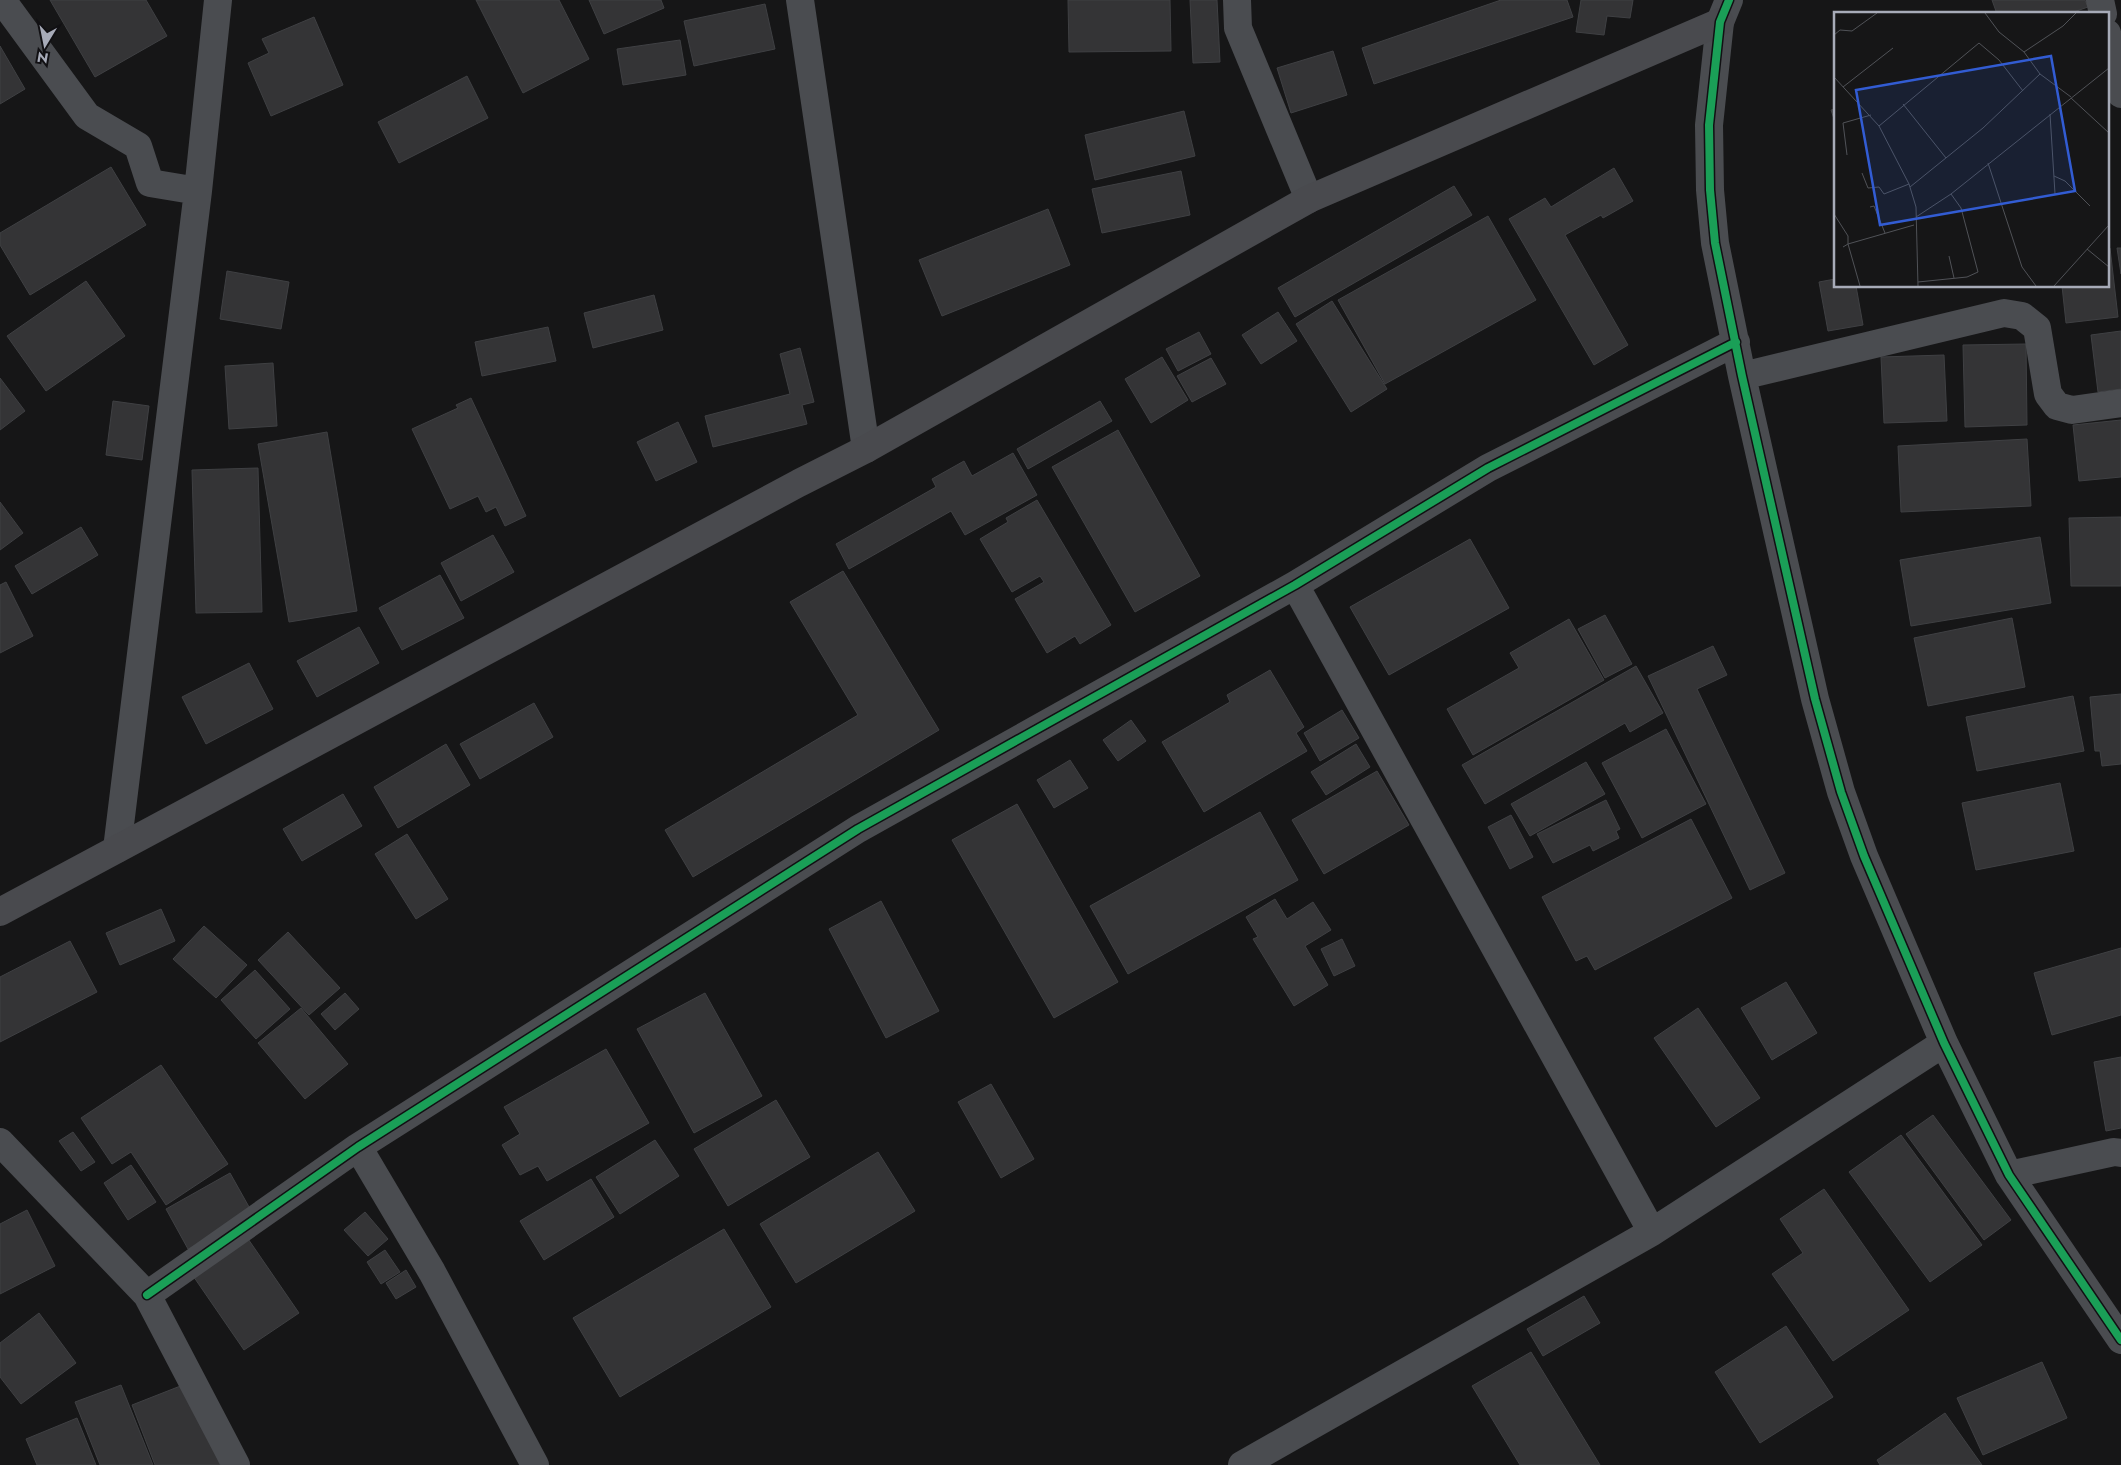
<svg xmlns="http://www.w3.org/2000/svg" width="2121" height="1465" font-family="Jost,sans-serif">
	<style>
		.building { fill: #343436; stroke: #3f4043 }
		.lines { fill: none; stroke-linecap: round; stroke-linejoin: round }
		.street { stroke: #4a4c50; stroke-width: 28 }
		.secondary { stroke: #494a4e; stroke-width: 28 }
		.cycleway-casing { stroke: #111013; stroke-width: 11 }
		.cycleway { stroke: #1a9f57; stroke-width: 8 }
		.inset-road { fill: none; stroke: #505257; stroke-width: 1 }
		.view { fill: #325cd3; fill-opacity: 0.15; stroke: #325cd3; stroke-width: 2.5 }
		.inset-edge { fill: none; stroke: #a7abb8; stroke-width: 2.5 }
	</style>
	<rect width="100%" height="100%" fill="#161617"/>
	<path class="building" d="M50 0H146L167 36 95 77Z
		M476 0H559L589 59 523 93Z
		M589 0H661L664 8 604 34Z
		M1068 0H1170L1171 51 1069 52Z
		M1190 0H1217L1220 62 1193 63Z
		M1501 0H1567L1573 17 1374 84 1362 48Z
		M1581 0H1633L1630 18 1607 16 1604 35 1576 32Z
		M1992 0H2085L2088 7 2068 14H1997Z
		M765 4 775 49 694 66 684 21Z
		M314 17 343 85 271 116 248 63 269 53 262 39Z
		M680 40 686 75 623 85 617 49Z
		M0 46 25 89 0 104Z
		M1333 51 1347 95 1291 113 1277 68Z
		M467 76 488 118 399 163 378 122Z
		M1835 109V122L1831 110Z
		M1184 111 1195 156 1095 180 1085 135Z
		M111 167 146 225 30 295 0 245V233Z
		M1614 168 1633 201 1603 218 1601 215 1565 235 1628 345 1594 365 1509 219 1545 198 1551 207Z
		M1181 171 1190 215 1102 233 1092 189Z
		M1454 186 1472 215 1295 317 1278 288Z
		M1048 209 1070 265 942 316 919 260Z
		M1488 216 1536 300 1385 384 1338 300Z
		M2110 248 2118 317 2066 323 2062 286H2107V249Z
		M2117 248H2121V274Z
		M227 271 289 282 281 329 220 319Z
		M1835 279V286H1856L1863 325 1828 331 1819 282Z
		M86 281 125 336 46 391 7 336Z
		M654 295 663 330 593 348 584 313Z
		M1332 301 1387 389 1351 412 1296 324Z
		M1278 312 1297 341 1261 364 1242 335Z
		M548 327 556 361 482 376 475 342Z
		M2121 331V389L2098 392 2091 335Z
		M1199 332 1211 354 1178 371 1166 349Z
		M2026 344 2027 425 1965 427 1963 345Z
		M800 348 814 402 802 405 807 424 713 447 705 416 790 394 780 354Z
		M1944 355 1947 421 1884 423 1881 357Z
		M1162 357 1188 400 1151 423 1125 379Z
		M1211 358 1226 384 1192 402 1177 376Z
		M273 363 277 426 229 429 225 366Z
		M0 378 25 411 0 430Z
		M471 398 526 516 505 526 496 507 486 512 478 496 450 509 412 429 458 408 456 405Z
		M113 401 149 406 142 460 106 455Z
		M1100 401 1112 421 1028 469 1017 449Z
		M2121 420V477L2079 481 2073 425Z
		M678 422 697 462 656 481 637 442Z
		M1118 430 1200 576 1135 612 1052 467Z
		M327 432 357 611 289 622 258 444Z
		M2027 439 2031 506 1901 512 1898 446Z
		M1013 453 1037 495 965 535 951 511 849 569 836 544 936 487 932 479 964 461 972 476Z
		M258 468 262 612 196 613 192 470Z
		M1037 500 1111 625 1080 644 1075 636 1047 653 1015 599 1044 582 1040 576 1012 592 980 539 1008 522 1006 518Z
		M0 502 23 533 0 550Z
		M2121 517V586H2071L2069 518Z
		M81 527 98 555 32 594 15 566Z
		M493 535 514 572 461 601 441 563Z
		M2040 537 2051 603 1911 626 1900 560Z
		M1470 539 1509 608 1389 675 1350 607Z
		M843 571 939 730 693 877 665 830 858 715 790 602Z
		M440 575 464 618 402 650 379 608Z
		M6 582 33 636 0 653V585Z
		M1605 615 1632 664 1605 678 1578 629Z
		M2012 618 2025 687 1928 706 1914 638Z
		M1569 619 1604 680 1473 755 1447 709 1519 668 1510 653Z
		M359 627 379 663 317 697 297 661Z
		M1713 646 1727 675 1697 689 1785 873 1750 890 1648 676Z
		M249 663 273 709 206 744 182 697Z
		M1636 666 1663 713 1630 732 1625 723 1485 804 1462 765Z
		M1270 670 1304 727 1296 733 1307 751 1204 812 1162 742 1230 702 1227 695Z
		M2121 694V764L2102 766 2100 751H2095L2090 697Z
		M2073 696 2084 751 1977 771 1966 717Z
		M534 703 553 737 480 779 460 744Z
		M1342 710 1359 738 1320 761 1304 733Z
		M1131 720 1146 741 1118 761 1103 740Z
		M1666 729 1706 804 1642 838 1602 763Z
		M446 744 470 785 398 828 374 787Z
		M1356 744 1370 767 1326 795 1311 772Z
		M1070 760 1088 788 1054 808 1037 780Z
		M1586 762 1605 794 1530 836 1511 804Z
		M1377 771 1409 825 1324 874 1292 820Z
		M2060 783 2074 851 1976 870 1962 803Z
		M343 794 362 826 302 861 283 829Z
		M1606 800 1620 829 1616 831 1619 838 1593 851 1590 845 1553 863 1537 834Z
		M1017 804 1118 982 1054 1018 952 840Z
		M1260 812 1298 880 1128 974 1090 906Z
		M1511 815 1533 857 1510 869 1488 827Z
		M1691 819 1732 898 1595 970 1587 956 1576 961 1542 897Z
		M407 834 448 899 416 919 375 854Z
		M1275 899 1287 919 1313 902 1331 930 1305 946 1328 985 1294 1006 1253 939 1258 937 1246 917Z
		M881 901 939 1011 886 1038 829 929Z
		M161 909 175 941 120 965 106 933Z
		M204 926 247 965 216 998 173 959Z
		M288 932 340 988 309 1015 258 960Z
		M1342 939 1355 966 1334 976 1321 949Z
		M70 941 97 992 0 1042V977Z
		M2121 948V1015L2052 1035 2034 973Z
		M255 970 290 1009 256 1039 221 1000Z
		M1786 982 1817 1033 1772 1060 1741 1008Z
		M345 993 359 1009 335 1030 321 1014Z
		M705 993 762 1096 694 1133 637 1029Z
		M301 1008 348 1064 305 1099 258 1043Z
		M1698 1008 1760 1098 1716 1127 1654 1038Z
		M606 1049 649 1123 547 1181 538 1166 520 1175 502 1145 520 1134 504 1107Z
		M2121 1057V1128L2106 1131 2094 1062Z
		M161 1065 228 1164 166 1205 131 1152 112 1164 81 1118Z
		M991 1084 1034 1159 1001 1178 958 1102Z
		M776 1100 810 1157 728 1206 694 1149Z
		M1933 1115 2011 1220 1984 1240 1906 1134Z
		M73 1132 95 1162 81 1171 59 1141Z
		M1901 1135 1982 1245 1930 1282 1849 1172Z
		M655 1140 679 1176 620 1214 596 1177Z
		M878 1152 915 1211 796 1283 760 1224Z
		M131 1165 156 1202 128 1220 104 1183Z
		M230 1173 253 1214 188 1249 166 1209Z
		M591 1179 614 1217 544 1260 520 1221Z
		M1824 1189 1909 1310 1833 1361 1772 1274 1803 1253 1780 1219Z
		M27 1210 55 1266 0 1294V1224Z
		M365 1212 388 1239 368 1256 344 1230Z
		M724 1229 771 1307 620 1397 573 1318Z
		M244 1233 299 1313 244 1350 189 1270Z
		M385 1250 400 1272 381 1284 367 1262Z
		M406 1270 416 1287 396 1299 386 1283Z
		M1584 1296 1600 1323 1543 1356 1527 1329Z
		M39 1313 76 1363 21 1404 0 1377V1343Z
		M1786 1326 1833 1397 1760 1443 1715 1372Z
		M1531 1352 1600 1465H1520L1472 1386Z
		M2042 1362 2067 1418 1983 1455 1957 1398Z
		M188 1383 220 1465H155L132 1405Z
		M121 1385 153 1465H100L75 1402Z
		M1945 1413 1982 1465H1880L1877 1460Z
		M77 1418 96 1465H37L26 1439Z"/>
	<g class="lines">
		<path class="street" d="M2 0 87 116 138 146 150 183 198 191
			M800 0 866 449
			M1237 0 1238 28 1309 199
			M1729 0 1720 22 1709 125 1710 190 1715 243 1742 376 1815 699 1841 792 1864 856 1944 1043 2009 1175 2121 1340
			M2100 0 2103 14
			M2107 33 2121 94
			M1742 376 2004 313 2022 316 2037 328 2048 394 2057 406 2072 410 2121 403
			M1295 585 1652 1232
			M117 849 198 191 218 0
			M0 1142 147 1295 236 1465
			M358 1147 432 1272 535 1465
			M2009 1175 2114 1152 2121 1153
			M147 1295 358 1147 858 829 1295 585 1488 468 1736 342
			M1242 1465 1652 1232 1944 1043"/>
		<path class="secondary" d="M0 912 799 483 866 449 1309 199 1720 22"/>
		<defs>
			<path id="cycleway" d="M1729 0 1720 22 1709 125 1710 190 1715 243 1742 376 1815 699 1841 792 1864 856 1944 1043 2009 1175 2121 1340
				M147 1295 358 1147 858 829 1295 585 1488 468 1736 342"/>
		</defs>
		<use href="#cycleway" class="cycleway-casing"/>
		<use href="#cycleway" class="cycleway"/>
	</g>
	<g transform="translate(1834 12)">
		<rect width="275" height="275" fill="#161617"/>
		<path class="inset-road" d="M151 1 165 20 190 40 206 62 237 85M0 23 6 18 18 19 43 1M190 40 229 14 242 1M0 65 45 114 75 172 82 195 84 274M9 75 59 36M237 86 275 121M69 92 112 146M216 102 221 182M45 114 145 31 165 48 189 79M13 143 9 111 37 103M154 151 188 255 202 274M28 161 34 176 45 175 50 182 75 172M220 164 231 169 256 194M76 175 149 116 206 62M36 195 40 194 51 221M0 202 14 224V232L9 235M82 205 117 182 275 56M253 237 275 255M115 244 120 266M84 270 133 265 144 260 127 196 117 182M26 274 14 232 80 213M220 274 275 213"/>
		<path class="view" d="M217 44 241 179 46 213 22 78Z"/>
		<rect width="275" height="275" class="inset-edge"/>
	</g>
	<g transform="translate(45 45) rotate(190)" stroke="#111013" stroke-width="4" paint-order="stroke">
	<path d="M0-4L9 19L0 12L-9 19Z" fill="#a7abb8"/>
	<text y="-8" font-size="14" font-weight="bold" text-anchor="middle" fill="#a7abb8">N</text>
	</g>
</svg>
